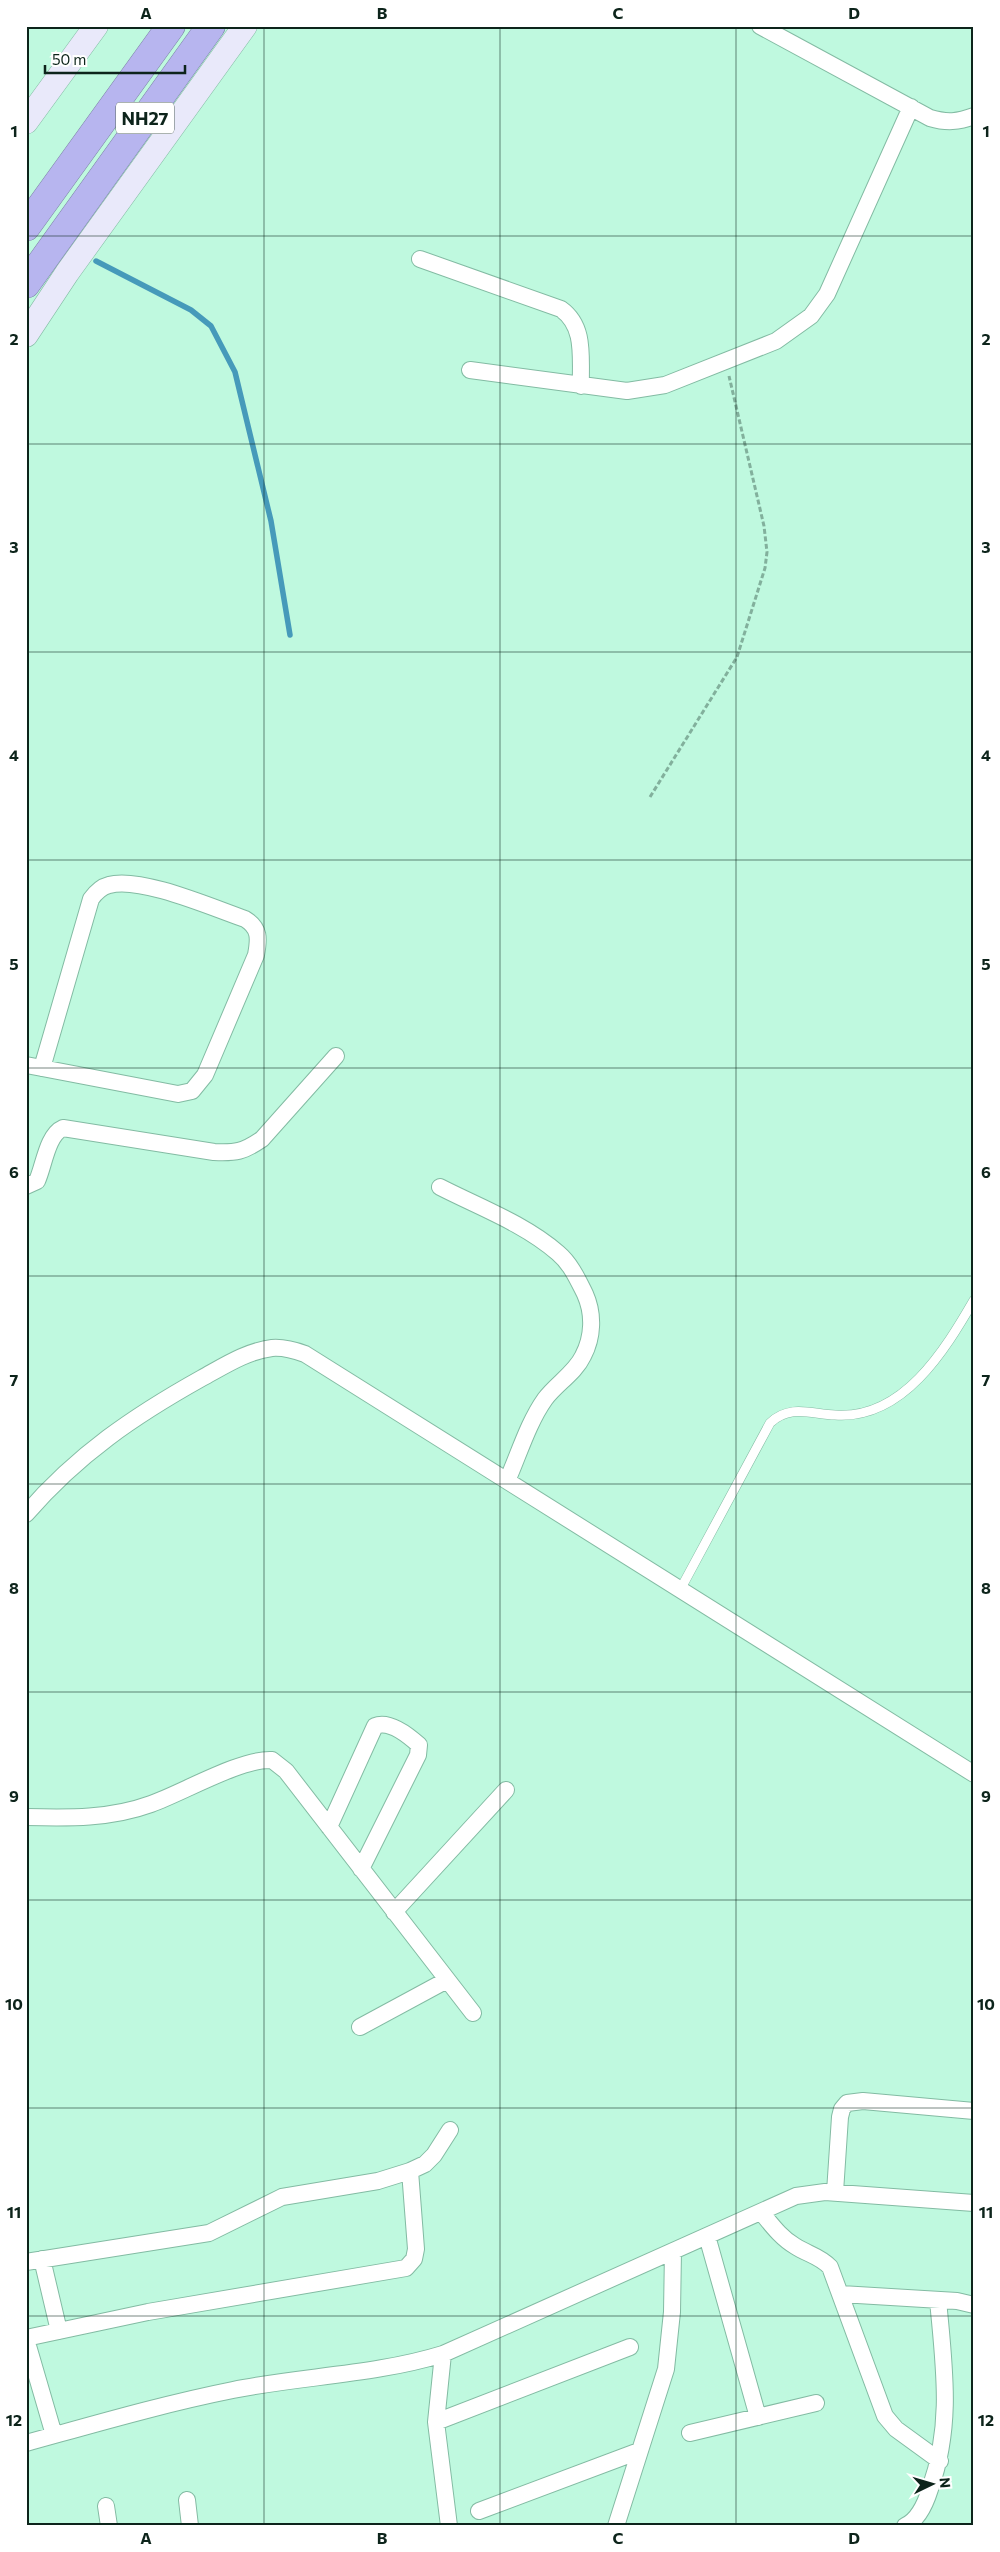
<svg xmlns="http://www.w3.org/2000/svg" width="1000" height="2552" font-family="Commissioner,sans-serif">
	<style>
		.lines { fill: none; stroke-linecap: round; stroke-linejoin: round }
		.stream { stroke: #469aba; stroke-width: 5.5 }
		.lane-casing { stroke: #83bba3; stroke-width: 10 }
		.street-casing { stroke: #83bba3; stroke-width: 18 }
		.secondary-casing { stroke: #83bba3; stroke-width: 25 }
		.highway-casing { stroke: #7c82a5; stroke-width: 29 }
		.path { stroke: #82b09c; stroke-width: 3; stroke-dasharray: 5 2.5; stroke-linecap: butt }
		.lane { stroke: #fff; stroke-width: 9 }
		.street { stroke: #fff; stroke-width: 16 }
		.secondary { stroke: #e9e9fa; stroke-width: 24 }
		.highway { stroke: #b7b5ef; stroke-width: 28 }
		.grid { fill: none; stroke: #0d241b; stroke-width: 1; stroke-opacity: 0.55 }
		.labels { text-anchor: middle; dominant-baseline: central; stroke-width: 4; stroke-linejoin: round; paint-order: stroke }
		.shield { fill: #fff; stroke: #56665f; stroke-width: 1 }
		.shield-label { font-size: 18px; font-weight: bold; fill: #0d241b }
		.neatline { fill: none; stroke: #0d241b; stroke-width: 2 }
		.grid-label { font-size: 16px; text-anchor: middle; font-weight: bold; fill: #0d241b }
	</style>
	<rect width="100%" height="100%" fill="#bff9df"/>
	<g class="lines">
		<path class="stream" d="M96 261 191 310 211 326 235 372 271 521 290 635"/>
		<defs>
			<path id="lane" d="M680 1590 770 1423C790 1404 811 1414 835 1415 903 1420 945 1350 974 1300"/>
			<path id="street" d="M760 26 930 118C947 123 958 122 974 116
				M420 259 561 309C586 327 580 358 581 386
				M470 370 627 391 665 385 776 341 811 316 827 294 911 107
				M26 1065 42 1068 178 1094 192 1091 205 1075 256 955C259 939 260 928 245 919 213 908 140 876 109 885 101 887 96 892 91 899L42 1068
				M26 1186 37 1181C44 1166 47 1135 63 1128L214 1152C236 1153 243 1152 262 1139L336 1056
				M440 1187C479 1207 525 1224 558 1253 571 1264 578 1280 585 1294 594 1314 593 1337 583 1356 575 1373 556 1384 545 1399 528 1423 519 1454 507 1481
				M26 1514C78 1454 134 1416 202 1378 224 1366 247 1351 272 1348 284 1347 294 1350 305 1354L974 1774
				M26 1817C69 1818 110 1819 151 1804 182 1793 242 1758 272 1760L286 1771 473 2013
				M329 1827 375 1726C389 1720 408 1735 419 1745L418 1755 361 1869
				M394 1912 506 1790
				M360 2027 447 1980
				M835 2192 840 2117 842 2109 847 2103 863 2101 974 2111
				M761 2212C771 2224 781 2238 795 2246 807 2254 820 2256 830 2267L885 2416 896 2429 940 2461
				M707 2236 758 2417
				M42 2259 59 2331
				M26 2262 209 2233 282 2197 378 2181 410 2171 425 2164 434 2155 450 2130
				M841 2294 957 2301 974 2305
				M26 2338 148 2312 406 2268 414 2259 416 2249 410 2171
				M26 2339 54 2435
				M443 2354 436 2422 449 2526
				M436 2422 630 2347
				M690 2433 816 2403
				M26 2443C95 2424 163 2404 233 2390 302 2376 375 2375 443 2354L796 2196 825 2192 974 2203
				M187 2500 190 2526
				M106 2506 109 2526
				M479 2511 639 2451
				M616 2526 666 2369 672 2312 673 2251
				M905 2526C918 2520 926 2502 930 2489 953 2424 944 2367 938 2300"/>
			<path id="secondary" d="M26 122 96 26
				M26 335 67 273 245 26"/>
			<path id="highway" d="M26 227 171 26
				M26 284 211 26"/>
		</defs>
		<use href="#lane" class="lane-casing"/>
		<use href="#street" class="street-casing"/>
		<use href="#secondary" class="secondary-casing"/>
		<use href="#highway" class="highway-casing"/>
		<path class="path" d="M650 797 737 657 765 568 767 552 764 526 729 376"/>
		<use href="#lane" class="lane"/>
		<use href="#street" class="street"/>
		<use href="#secondary" class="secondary"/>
		<use href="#highway" class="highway"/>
	</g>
	<path class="grid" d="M264 26V2526M500 26V2526M736 26V2526M26 236H974M26 444H974M26 652H974M26 860H974M26 1068H974M26 1276H974M26 1484H974M26 1692H974M26 1900H974M26 2108H974M26 2316H974"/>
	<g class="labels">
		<rect class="shield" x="116" y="102.5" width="58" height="31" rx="4"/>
		<g class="shield-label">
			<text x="145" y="118">NH27</text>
		</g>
	</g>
	<rect width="1000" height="2552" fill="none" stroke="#ffffff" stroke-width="55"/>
	<g transform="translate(932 2484) rotate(85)" stroke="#ffffff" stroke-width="4" paint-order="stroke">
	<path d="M0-4L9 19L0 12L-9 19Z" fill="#0d241b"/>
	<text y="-8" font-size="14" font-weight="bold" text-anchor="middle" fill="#0d241b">N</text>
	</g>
	<path d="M45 65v8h140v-8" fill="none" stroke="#0d241b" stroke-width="2.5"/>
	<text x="52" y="65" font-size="15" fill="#0d241b" stroke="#ffffff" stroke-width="4" paint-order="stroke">50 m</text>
	<rect x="28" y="28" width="944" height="2496" class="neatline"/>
	<g class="grid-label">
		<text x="146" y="19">A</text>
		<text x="382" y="19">B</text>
		<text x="618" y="19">C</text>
		<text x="854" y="19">D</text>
		<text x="14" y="137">1</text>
		<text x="986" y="137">1</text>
		<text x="14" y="345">2</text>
		<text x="986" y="345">2</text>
		<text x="14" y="553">3</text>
		<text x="986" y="553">3</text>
		<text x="14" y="761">4</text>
		<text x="986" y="761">4</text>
		<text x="14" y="970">5</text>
		<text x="986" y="970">5</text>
		<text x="14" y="1178">6</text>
		<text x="986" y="1178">6</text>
		<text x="14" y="1386">7</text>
		<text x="986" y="1386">7</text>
		<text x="14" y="1594">8</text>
		<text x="986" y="1594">8</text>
		<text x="14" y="1802">9</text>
		<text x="986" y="1802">9</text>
		<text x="14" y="2010">10</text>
		<text x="986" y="2010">10</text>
		<text x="14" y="2218">11</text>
		<text x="986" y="2218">11</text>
		<text x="14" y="2426">12</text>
		<text x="986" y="2426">12</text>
		<text x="146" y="2544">A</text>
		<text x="382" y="2544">B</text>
		<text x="618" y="2544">C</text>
		<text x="854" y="2544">D</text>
	</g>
</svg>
